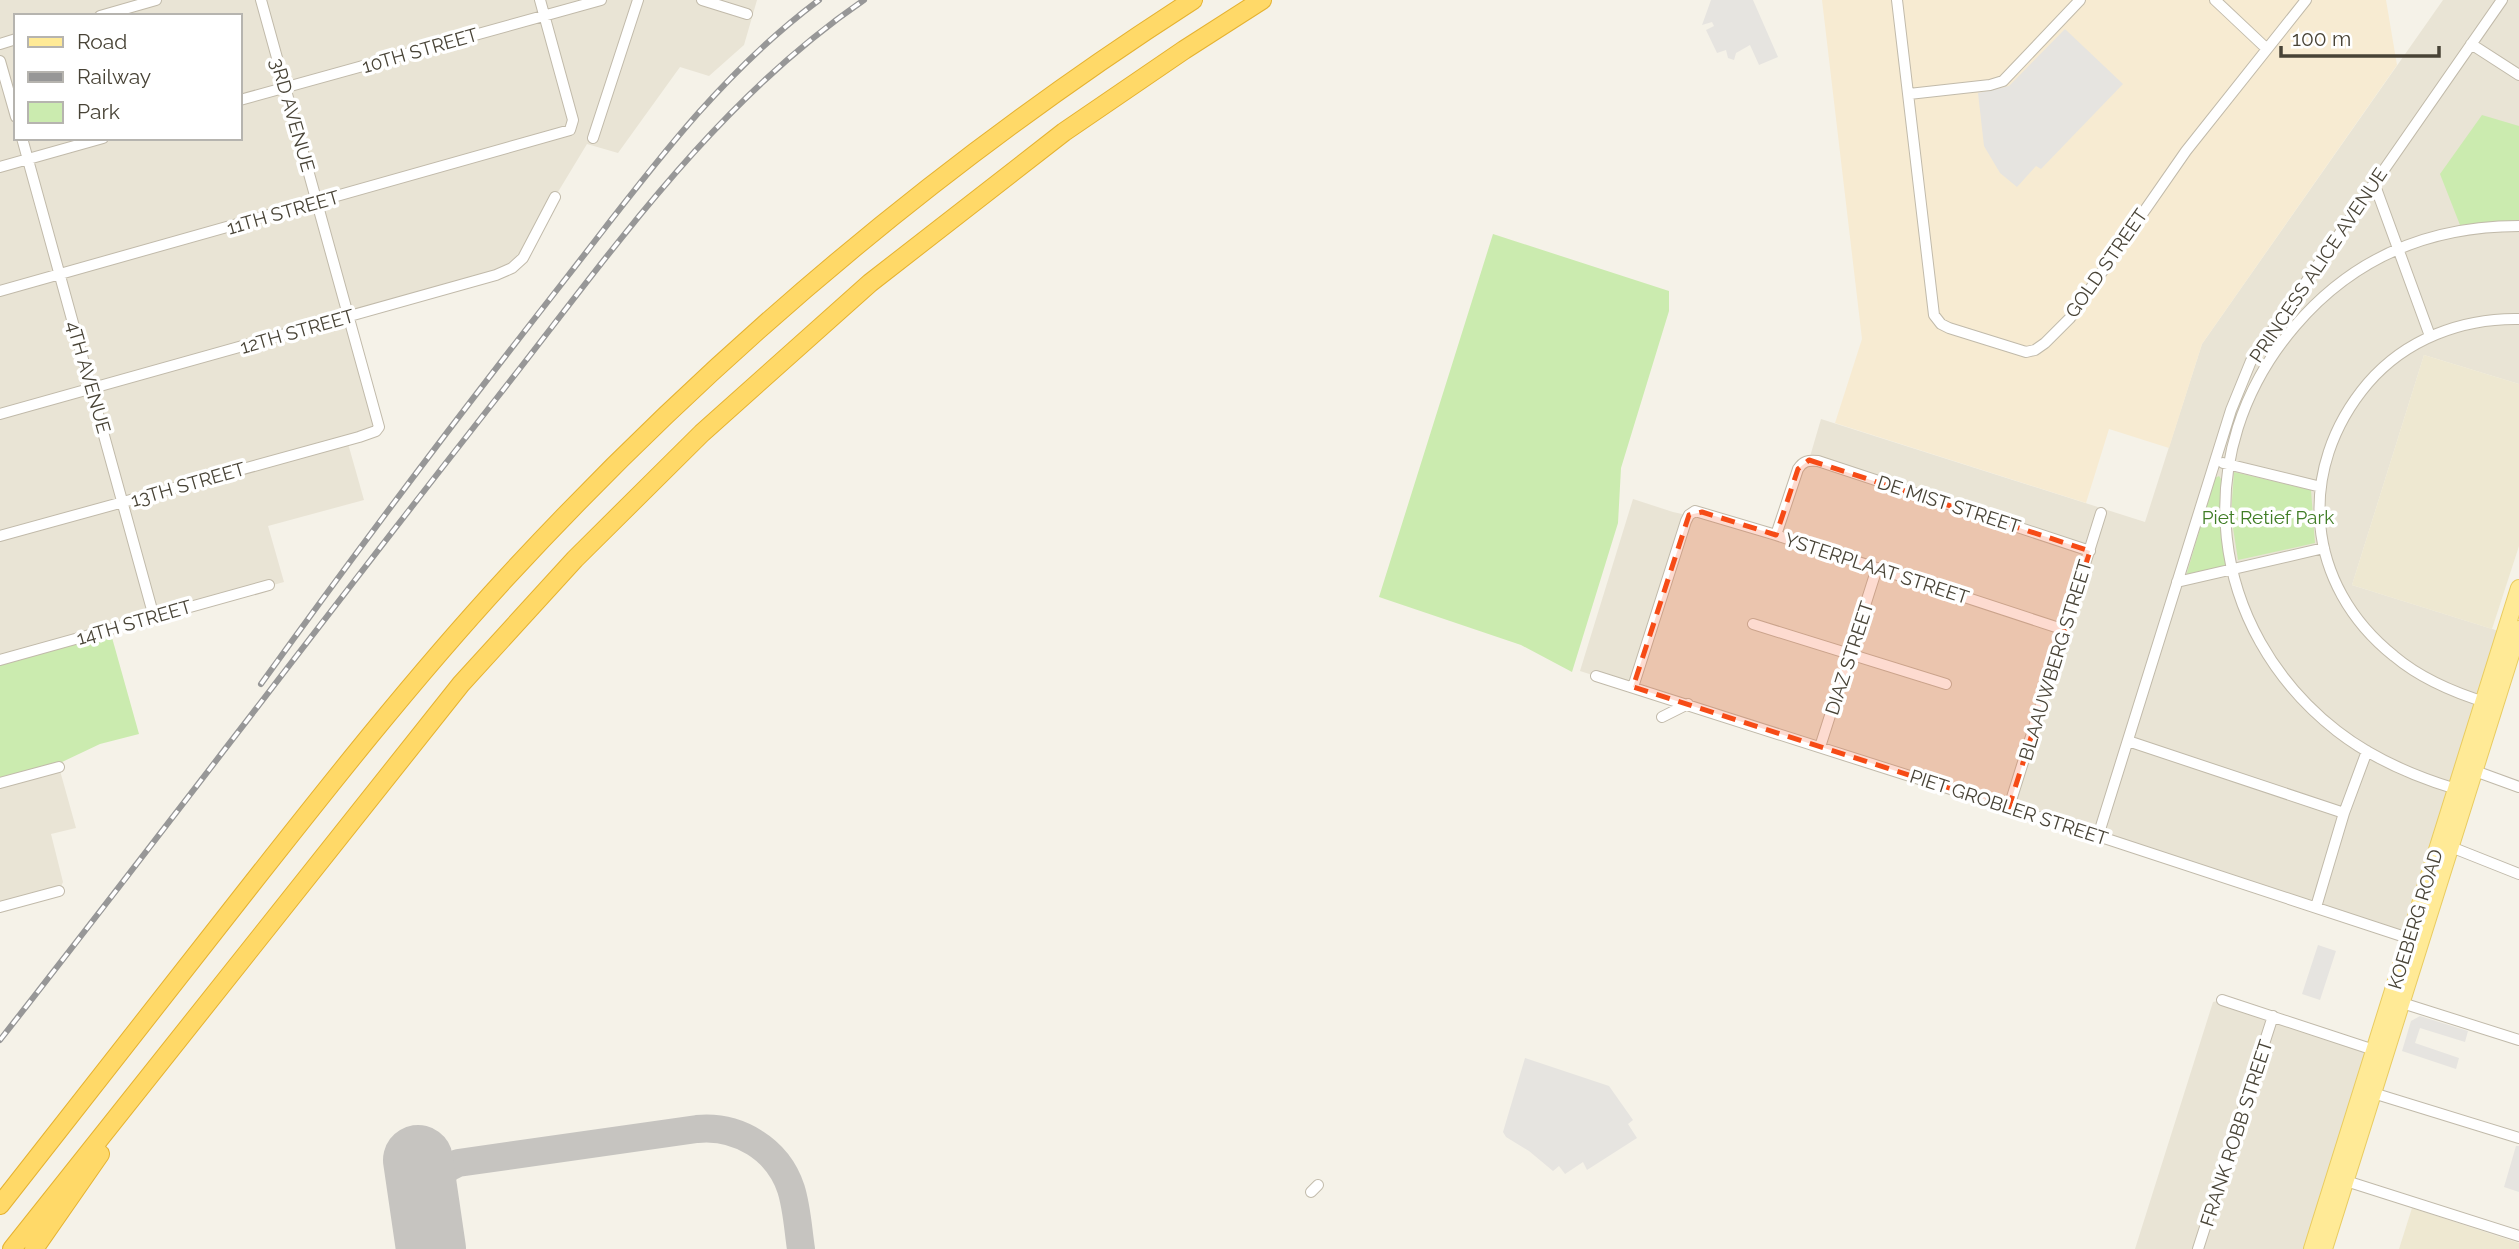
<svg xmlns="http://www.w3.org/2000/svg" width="2519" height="1249" font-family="Raleway,sans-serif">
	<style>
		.residential { fill: #e9e4d5; fill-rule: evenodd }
		.commercial { fill: #f7ebd2 }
		.education { fill: #eee8d1 }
		.green { fill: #cbebaf }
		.parking { fill: #e6e4e0 }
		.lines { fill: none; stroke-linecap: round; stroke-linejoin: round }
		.taxiway { stroke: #c6c4c0; stroke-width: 28 }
		.runway { stroke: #c6c4c0; stroke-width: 70 }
		.street-casing { stroke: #c1baaa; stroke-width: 12 }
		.primary-casing { stroke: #e9cc61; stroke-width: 18 }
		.highway-casing { stroke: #e5b231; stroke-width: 20 }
		.street { stroke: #fff; stroke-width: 10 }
		.primary { stroke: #ffea96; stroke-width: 16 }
		.highway { stroke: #ffd968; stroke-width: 18 }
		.rail-casing { stroke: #979797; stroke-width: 6 }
		.rail { stroke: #fff; stroke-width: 3.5; stroke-dasharray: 10; stroke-linecap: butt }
		.marked { fill: #f64b16; fill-opacity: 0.2; stroke: #f64b16; stroke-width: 5; stroke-dasharray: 14 9; stroke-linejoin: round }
		.labels { text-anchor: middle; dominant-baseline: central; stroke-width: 7; stroke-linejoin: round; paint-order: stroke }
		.street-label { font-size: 19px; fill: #484336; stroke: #fff }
		.park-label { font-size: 19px; fill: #407d26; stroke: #fff }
	</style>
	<rect width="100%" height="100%" fill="#f5f2e8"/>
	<path class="residential" d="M0 0H757L744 45 709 76 680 67 618 153 587 144 512 268 349 316 379 427 347 440 364 500 268 526 284 582 0 660ZM16 16H240V138H16Z
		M2443 0H2519V384L2424 355 2352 585 2505 633 2409 938 1580 671 1633 499 1673 512 1776 535 1798 469 1809 460 1821 419 2145 522 2202 344Z
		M59 767 76 828 51 834 63 882 59 891 0 907V783Z
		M2222 1000 2374 1050 2312 1249H2135L2213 1002Z"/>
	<path class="commercial" d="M1822 0H2386L2397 65 2202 344 2169 448 2109 429 2086 503 1835 423 1862 339Z"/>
	<path class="education" d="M2424 355 2519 384V546L2492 629 2352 585Z
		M2412 1208 2519 1243V1249H2399Z"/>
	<path class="green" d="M2482 115 2519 126V221L2460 225 2440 174Z
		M1493 234 1669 291V311L1621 468 1618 523 1572 672 1521 645 1379 597Z
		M2234 472 2311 490 2315 543 2238 560 2231 515Z
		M2219 476 2221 479 2220 522 2226 566 2186 576 2215 478Z
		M111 634 139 734 100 744 62 762 0 779V665Z"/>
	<path class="parking" d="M1711 0H1753L1778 57 1759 65 1750 45 1736 53 1734 60 1728 58 1726 50 1717 53 1706 30 1714 26 1712 22 1702 25Z
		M2065 29 2123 84 2041 169 2036 166 2017 187 2000 173 1984 146 1978 93 2009 86Z
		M2318 945 2336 951 2320 1000 2302 994Z
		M2420 1016 2468 1031 2465 1042 2420 1028 2415 1043 2459 1058 2456 1069 2402 1051 2411 1021Z
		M1525 1058 1609 1086 1633 1120 1628 1124 1637 1138 1587 1170 1583 1162 1565 1174 1559 1166 1553 1171 1529 1151 1506 1137 1503 1132Z
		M2516 1146H2519V1192L2504 1187Z"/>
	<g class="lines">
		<path class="taxiway" d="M427 1216C426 1191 435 1173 458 1163L697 1129C738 1125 778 1149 791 1189 797 1208 798 1229 801 1249"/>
		<path class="runway" d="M418 1160 431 1249"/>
		<defs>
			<path id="street" d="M702 0 747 14
				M1897 0 1934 315 1941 324 1949 328 2026 352 2035 350 2045 343 2070 318 2186 151 2306 0
				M2215 0 2267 49
				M100 16 156 0
				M0 44 16 39
				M2471 44 2519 75
				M0 61 16 117
				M1909 94 1990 85 2003 81 2080 0
				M240 100 601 0
				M22 138 154 617
				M593 138 638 0
				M0 167 103 138
				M2371 187 2377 191 2430 336
				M0 291 570 130 573 120 540 0
				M0 414 496 275 512 268 523 258 555 197
				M2223 463 2321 487
				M1776 535 1798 469C1803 461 1808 460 1818 461L2090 551
				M0 536 359 437 376 431 379 427 261 0
				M2177 582 2324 548
				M1753 624 1946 684
				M0 660 269 585
				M1596 676 2098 836 2414 940
				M1633 687 1686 521 1689 515 1695 511 1776 535 2065 630
				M2488 703C2455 693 2420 678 2394 656 2305 585 2295 469 2368 383 2406 339 2462 318 2519 319
				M1662 717 1688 704
				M2128 741 2344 813
				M1820 747 1877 568
				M2475 771 2519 787
				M0 783 59 767
				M2456 789C2413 776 2373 759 2337 731 2207 629 2187 452 2295 326 2353 258 2429 226 2519 226
				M2009 807 2101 513
				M2098 836 2231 410 2251 361 2502 0
				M2451 847 2519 874
				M0 907 59 891
				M2316 907 2344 813 2367 751
				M2222 1000 2374 1050
				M2399 1002 2519 1040
				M2373 1093 2519 1138
				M2343 1180 2519 1236
				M1311 1192 1318 1185
				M2198 1249 2273 1016"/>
			<path id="primary" d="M2312 1249 2519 588
				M2324 1249 2519 629"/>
			<path id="highway" d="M0 1205C81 1102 162 999 243 895 328 787 413 679 506 578 709 358 941 162 1193 0
				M12 1249 461 684 575 559 702 433 870 283 1064 132 1184 50 1262 0
				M34 1249 100 1154"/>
		</defs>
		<use href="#street" class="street-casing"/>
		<use href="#primary" class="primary-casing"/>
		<use href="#highway" class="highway-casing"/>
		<use href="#street" class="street"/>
		<use href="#primary" class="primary"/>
		<use href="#highway" class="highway"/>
		<defs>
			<path id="rail" d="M261 684C360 546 462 411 567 277 645 177 716 77 819 0
				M0 1040C167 827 329 611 496 399 608 257 712 104 864 0"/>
		</defs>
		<use href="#rail" class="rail-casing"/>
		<use href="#rail" class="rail"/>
	</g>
	<path class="marked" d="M1809 460 2090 551 2009 807 1633 687 1689 515 1702 512 1776 535 1798 469Z"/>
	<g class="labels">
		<g class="street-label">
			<text transform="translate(420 50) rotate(-16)">10TH STREET</text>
			<text transform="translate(293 115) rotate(74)">3RD AVENUE</text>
			<text transform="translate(283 212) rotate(-16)">11TH STREET</text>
			<text transform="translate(2106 263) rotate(-55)">GOLD STREET</text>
			<text transform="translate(2318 265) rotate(-56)">PRINCESS ALICE AVENUE</text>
			<text transform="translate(297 331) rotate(-16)">12TH STREET</text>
			<text transform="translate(89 377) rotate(74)">4TH AVENUE</text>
			<text transform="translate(188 484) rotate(-16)">13TH STREET</text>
			<text transform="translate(1949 504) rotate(18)">DE MIST STREET</text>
			<text transform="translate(1877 568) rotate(18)">YSTERPLAAT STREET</text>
			<text transform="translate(134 622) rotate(-16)">14TH STREET</text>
			<text transform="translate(1849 658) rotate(-72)">DIAZ STREET</text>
			<text transform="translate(2055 660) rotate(-73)">BLAAUWBERG STREET</text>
			<text transform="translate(2009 807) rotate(18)">PIET GROBLER STREET</text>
			<text transform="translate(2415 919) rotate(-73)">KOEBERG ROAD</text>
			<text transform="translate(2236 1133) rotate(-72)">FRANK ROBB STREET</text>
		</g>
		<g class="park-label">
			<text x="2268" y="517">Piet Retief Park</text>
		</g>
	</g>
	<rect x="14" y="14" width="228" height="126" fill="#ffffff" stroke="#b6b4af" stroke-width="2"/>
	<rect x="28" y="37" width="35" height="10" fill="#ffea96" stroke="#b6b4af" stroke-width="2"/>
	<text x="77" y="49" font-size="21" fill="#484336">Road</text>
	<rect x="28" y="72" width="35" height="10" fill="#979797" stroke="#b6b4af" stroke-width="2"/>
	<text x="77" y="84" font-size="21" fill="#484336">Railway</text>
	<rect x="28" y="102" width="35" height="21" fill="#cbebaf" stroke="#b6b4af" stroke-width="2"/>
	<text x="77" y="119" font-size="21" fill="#484336">Park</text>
	<path d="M2281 46v10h158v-10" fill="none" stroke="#484336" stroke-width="3.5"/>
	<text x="2292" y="46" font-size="21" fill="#484336" stroke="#ffffff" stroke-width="5" paint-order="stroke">100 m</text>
</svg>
